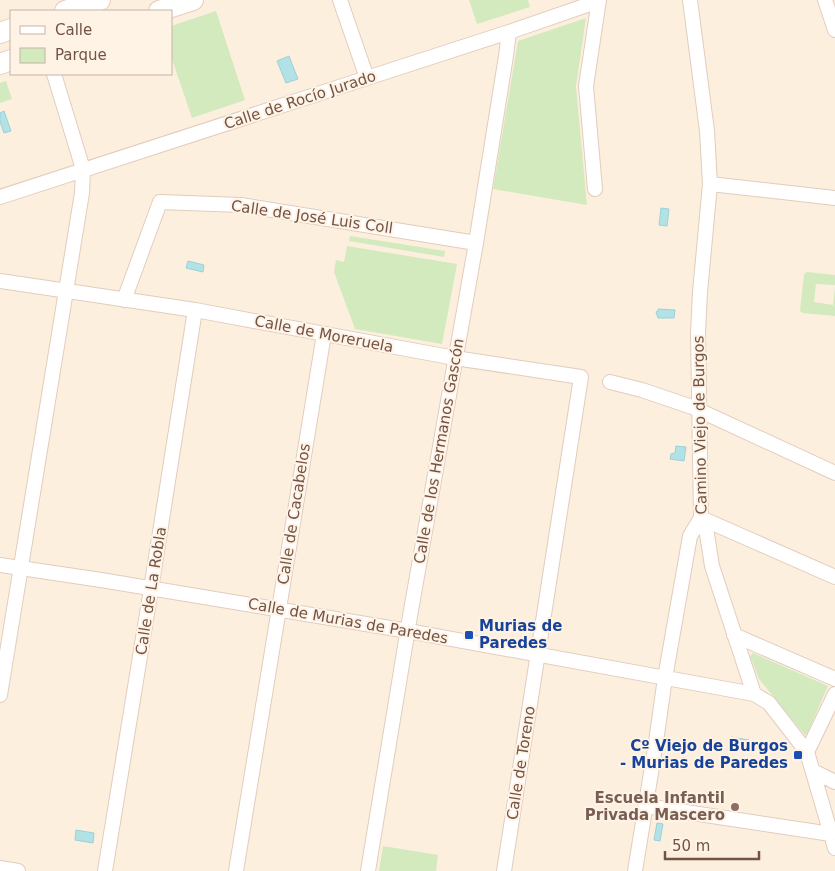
<svg xmlns="http://www.w3.org/2000/svg" width="835" height="871" font-family="'DejaVu Sans',sans-serif">
	<style>
		.green { fill: #d2eabd }
		.water { fill: #b3e2e6; stroke: #99d2d8 }
		.lines { fill: none; stroke-linecap: round; stroke-linejoin: round }
		.street-casing { stroke: #e2ccbd; stroke-width: 16 }
		.secondary-casing { stroke: #e8ccba; stroke-width: 22 }
		.street { stroke: #fff; stroke-width: 14 }
		.secondary { stroke: #fff; stroke-width: 20 }
		.transit-dot { fill: #1a4fb4; stroke: #fff3e5; stroke-width: 2 }
		.education-dot { fill: #8d6e63; stroke: #fff3e5; stroke-width: 2 }
		.labels { text-anchor: middle; dominant-baseline: central; stroke-width: 4; stroke-linejoin: round; paint-order: stroke }
		.street-label { font-size: 15px; fill: #735346; stroke: #fff3e5 }
		.transit-label { font-size: 15px; font-weight: bold; fill: #164399; stroke: #fff3e5; text-anchor: start }
		.education-label { font-size: 15px; font-weight: bold; fill: #785e54; stroke: #fff3e5; text-anchor: end }
	</style>
	<rect width="100%" height="100%" fill="#fdefde"/>
	<path class="green" d="M469 0H528L530 7 477 24Z
		M216 11 245 100 192 118 171 56V26Z
		M586 18 576 86 587 205 493 189 518 41Z
		M6 81 12 99 0 103V83Z
		M350 236 445 251 444 257 349 241Z
		M347 246 457 264 442 344 355 329 334 272 336 260 344 262Z
		M807 272 835 275V285L816 284 814 302 833 305 835 287V316L803 313 800 311 804 274Z
		M753 653 828 686 807 734 805 735 759 679 750 656Z
		M383 846 438 855 436 871H379Z"/>
	<path class="water" d="M289 56 298 79 286 83 277 61Z
		M4 111 11 131 4 133 0 122V113Z
		M661 208 669 209 667 226 659 225Z
		M188 261 204 265 203 272 186 268Z
		M658 309 675 310 674 318H658L656 312 658 311Z
		M676 446 686 447 684 461 670 459 671 454 675 453Z
		M731 737 749 740 748 749 729 746Z
		M657 823 663 824 660 841 654 840Z
		M76 830 94 833 93 843 75 840Z"/>
	<g class="lines">
		<defs>
			<path id="street" d="M340 0 367 78
				M690 0 707 131 710 184 700 292 698 333 701 518 707 534 712 566 754 694
				M825 0 835 30
				M710 184 835 198
				M595 189 586 86 599 0
				M0 197 367 78 509 32 599 1
				M0 281 195 310 455 358 581 377 504 871
				M124 300 160 202 241 205 476 243
				M610 382 642 390 692 407 835 473
				M701 518 835 577
				M0 565 101 580 408 631 754 694 769 703 807 752 835 848
				M734 635 835 679
				M0 695 82 193 83 169 54 74
				M807 752 835 694
				M813 771 835 782
				M646 806 831 834
				M0 868 18 871
				M105 871 151 589 195 310
				M236 871 324 334
				M368 871 410 616 476 243 506 56 509 32
				M635 871 656 742 665 678 690 536 701 518"/>
			<path id="secondary" d="M65 11 100 0
				M159 11 193 0
				M0 33 11 29
				M0 64 11 60"/>
		</defs>
		<use href="#street" class="street-casing"/>
		<use href="#secondary" class="secondary-casing"/>
		<use href="#street" class="street"/>
		<use href="#secondary" class="secondary"/>
	</g>
	<g class="transit-dot">
		<rect x="464" y="630" width="10" height="10" rx="2.5"/>
		<rect x="793" y="750" width="10" height="10" rx="2.5"/>
	</g>
	<circle class="education-dot" cx="735" cy="807" r="5"/>
	<g class="labels">
		<g class="street-label">
			<text transform="translate(300 100) rotate(-18)">Calle de Rocío Jurado</text>
			<text transform="translate(312 217) rotate(8)">Calle de José Luis Coll</text>
			<text transform="translate(324 334) rotate(11)">Calle de Moreruela</text>
			<text transform="translate(700 425) rotate(-91)">Camino Viejo de Burgos</text>
			<text transform="translate(439 451) rotate(-80)">Calle de los Hermanos Gascón</text>
			<text transform="translate(294 514) rotate(-81)">Calle de Cacabelos</text>
			<text transform="translate(151 591) rotate(-81)">Calle de La Robla</text>
			<text transform="translate(348 621) rotate(10)">Calle de Murias de Paredes</text>
			<text transform="translate(521 763) rotate(-81)">Calle de Toreno</text>
		</g>
		<g class="transit-label">
			<text x="479" y="626">Murias de<tspan x="479" dy="17">Paredes</tspan></text>
			<text x="788" y="746" text-anchor="end">Cº Viejo de Burgos<tspan x="788" dy="17">- Murias de Paredes</tspan></text>
		</g>
		<g class="education-label">
			<text x="725" y="798">Escuela Infantil<tspan x="725" dy="17">Privada Mascero</tspan></text>
		</g>
	</g>
	<rect x="10" y="10" width="162" height="65" fill="#fff3e5" stroke="#c7b3a5"/>
	<rect x="20" y="26" width="25" height="8" fill="#ffffff" stroke="#c7b3a5"/>
	<text x="55" y="35" font-size="15" fill="#735346">Calle</text>
	<rect x="20" y="48" width="25" height="15" fill="#d2eabd" stroke="#c7b3a5"/>
	<text x="55" y="60" font-size="15" fill="#735346">Parque</text>
	<path d="M665 851v8h94v-8" fill="none" stroke="#735346" stroke-width="2.5"/>
	<text x="672" y="851" font-size="15" fill="#735346" stroke="#fff3e5" stroke-width="4" paint-order="stroke">50 m</text>
</svg>
